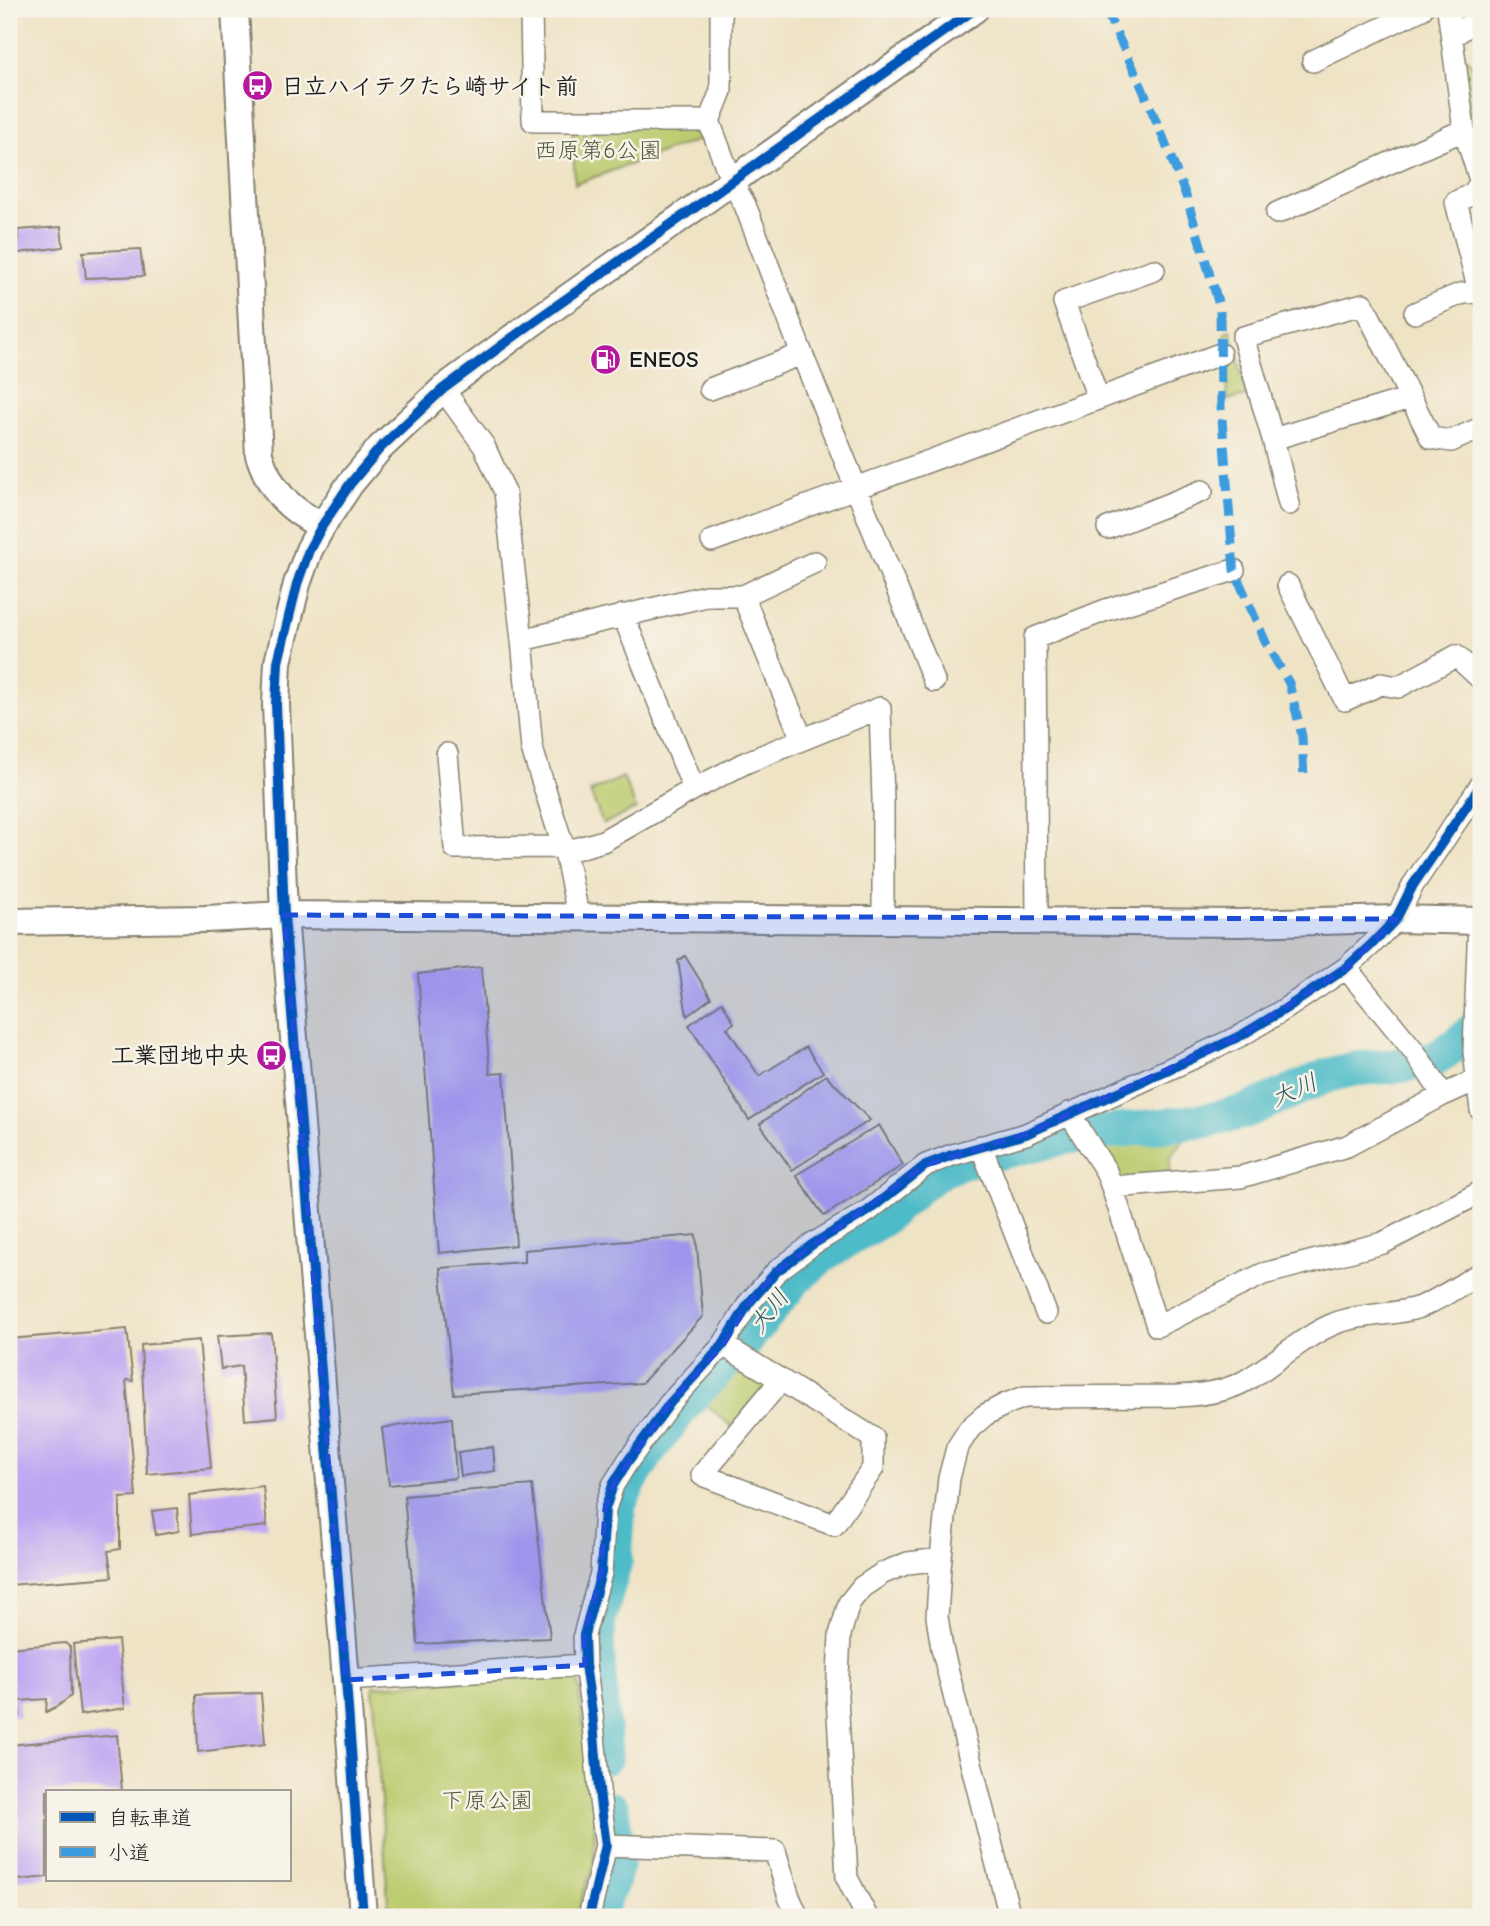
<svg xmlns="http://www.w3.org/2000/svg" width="1490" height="1926" font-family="'Comic Neue','Klee One',sans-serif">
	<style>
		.green { fill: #bbcb6e; stroke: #6c7445; stroke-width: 2 }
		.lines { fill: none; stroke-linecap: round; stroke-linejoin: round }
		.river { stroke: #4dbbc8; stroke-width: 35 }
		.building { fill: #bda6f2 }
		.minor-casing { stroke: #868070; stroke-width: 24 }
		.tertiary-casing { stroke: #868070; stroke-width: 30 }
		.minor { stroke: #fff; stroke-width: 21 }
		.tertiary { stroke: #fff; stroke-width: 26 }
		.quiet { stroke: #3c9bdf; stroke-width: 9; stroke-dasharray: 18 9; stroke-linecap: butt }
		.cycleway-casing { stroke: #f7f3e8; stroke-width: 15 }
		.cycleway { stroke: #0057b8; stroke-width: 10 }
		.marked { fill: #1d4ed8; fill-opacity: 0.2; stroke: #1d4ed8; stroke-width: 5; stroke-dasharray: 14 9; stroke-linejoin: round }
		.labels { text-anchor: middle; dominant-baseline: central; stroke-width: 5; stroke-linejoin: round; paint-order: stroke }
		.poi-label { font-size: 23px; font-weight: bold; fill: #1c1c1c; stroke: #f7f3e8; text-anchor: start }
		.park-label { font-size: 23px; fill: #545939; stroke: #f7f3e8 }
		.water-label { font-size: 24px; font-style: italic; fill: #305c61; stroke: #f7f3e8 }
	</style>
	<rect width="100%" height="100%" fill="#f7f3e8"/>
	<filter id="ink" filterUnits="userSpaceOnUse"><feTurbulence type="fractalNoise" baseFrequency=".0143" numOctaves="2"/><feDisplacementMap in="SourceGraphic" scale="14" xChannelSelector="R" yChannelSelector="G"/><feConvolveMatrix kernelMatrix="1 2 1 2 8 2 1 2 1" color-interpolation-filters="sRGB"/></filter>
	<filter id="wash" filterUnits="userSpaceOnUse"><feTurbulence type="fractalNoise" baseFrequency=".00686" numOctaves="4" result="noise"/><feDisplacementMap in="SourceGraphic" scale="28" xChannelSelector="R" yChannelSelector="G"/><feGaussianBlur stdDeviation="1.57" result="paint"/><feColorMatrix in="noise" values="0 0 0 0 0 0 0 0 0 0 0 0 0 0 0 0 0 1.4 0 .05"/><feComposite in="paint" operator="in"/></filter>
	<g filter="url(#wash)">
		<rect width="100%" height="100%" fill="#efe3c5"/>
		<path class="green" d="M1462 55 1481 73V101L1470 114Z
			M699 125 704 138 575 184 572 126Z
			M1231 330 1247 396 1227 400 1225 333Z
			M623 777 636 809 603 824 590 792Z
			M1194 1126 1170 1159V1180L1114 1185 1089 1137Z
			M738 1355 767 1375 770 1390 736 1430 700 1400Z
			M577 1674 595 1815 594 1867 583 1892 579 1917H389L373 1686Z"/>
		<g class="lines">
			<path class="river" d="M605 1757 597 1645 599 1618 615 1562 619 1504 631 1480 651 1448 685 1404 742 1345 796 1278 826 1253 880 1221 922 1184 942 1170 974 1158 1072 1136 1209 1120 1244 1112 1329 1075 1354 1069 1405 1065 1435 1059 1458 1043 1481 1023
				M597 1917 613 1878 618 1857 612 1809"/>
		</g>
		<g id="blocks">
			<path class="building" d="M61 227 63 247 18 253V230Z
				M140 249 144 276 86 278 83 252Z
				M685 956 711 998 687 1016 678 961Z
				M481 967 490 1074 504 1073 516 1245 439 1253 418 974Z
				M722 1002 734 1023 727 1028 759 1076 806 1047 823 1072 749 1120 689 1025Z
				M826 1075 870 1120 792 1170 760 1124Z
				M879 1125 903 1165 824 1216 796 1175Z
				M696 1235 703 1316 642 1383 454 1394 440 1268 524 1262V1250Z
				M127 1329 133 1381 126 1380 136 1497 120 1498V1549L108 1551 112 1577 9 1585V1339Z
				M271 1333 277 1417 245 1420 241 1366 221 1369 217 1336Z
				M199 1340 211 1468 147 1474 141 1345Z
				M452 1418 456 1478 389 1485 382 1428Z
				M493 1447 495 1471 461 1476 458 1452Z
				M532 1485 550 1638 418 1644 404 1496Z
				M263 1486 267 1526 192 1534 189 1495Z
				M177 1508 179 1531 156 1535 152 1511Z
				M118 1640 125 1708 80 1715 73 1644Z
				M65 1643 70 1647 71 1696 58 1706 46 1712 47 1699 18 1701 20 1716 9 1717V1648Z
				M261 1693 265 1744 198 1752 196 1695Z
				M117 1735 122 1791H47V1877L9 1881V1745Z"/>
		</g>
	</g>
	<g filter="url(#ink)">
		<use href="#blocks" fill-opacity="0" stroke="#868070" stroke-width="2"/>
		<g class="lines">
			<defs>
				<path id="minor" d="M531 9 533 121H709
					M721 9V91L709 121 732 182 745 205 802 354 934 681
					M1448 9 1464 130 1481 183 1472 194 1456 202 1479 291 1481 295
					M1452 37 1476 20 1481 13
					M1313 61 1422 9
					M1277 213 1464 130
					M1415 313 1460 294 1479 291
					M443 389 484 446 505 492 522 640 532 749 565 852 579 919
					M710 389 802 354
					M1098 398 1064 302 1154 270
					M1410 398 1273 439 1243 337 1363 304 1431 438 1451 441 1481 428
					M1273 439 1289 504
					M1108 528 1202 491
					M712 541 1220 354
					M1288 585 1345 700 1381 684 1398 687 1456 656 1481 679
					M743 596 815 562
					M623 615 694 789
					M522 640 706 596H743L802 739
					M447 754 455 848 564 847
					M565 852 603 841 694 789 747 762 880 708 883 800V919
					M1037 921 1035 638 1106 610 1234 570
					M1479 921 1474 1051 1481 1110
					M1346 968 1414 1051 1443 1095
					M1069 1113 1106 1171 1112 1187 1241 1177 1347 1146 1443 1095 1481 1078
					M981 1146 1046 1313
					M1112 1187 1157 1326 1263 1274 1383 1243 1481 1192
					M723 1345 781 1380
					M781 1380 873 1438V1468L834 1525 702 1475Z
					M346 1680 585 1665
					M606 1845 775 1851 789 1897 798 1917
					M589 1917 606 1845 600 1800 592 1713 585 1665 584 1635 601 1573 605 1509 613 1485 628 1461 670 1403 723 1345 749 1303 777 1271 813 1244 868 1211 926 1165 952 1155 1026 1134 1200 1055 1242 1035 1285 1009 1346 968 1371 945 1396 919 1413 885 1481 785
					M867 1917 847 1878 837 1696 840 1635 849 1603 862 1587 883 1573 908 1563 941 1559
					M1010 1917 942 1648 937 1617 940 1568 949 1478 957 1448 970 1428 985 1415 1006 1404 1025 1397 1178 1396C1200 1395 1226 1392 1245 1381 1276 1363 1303 1336 1336 1323 1363 1313 1393 1316 1420 1307 1439 1300 1463 1283 1481 1273"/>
				<path id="tertiary" d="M235 9 259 455C271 491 288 509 322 526
					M9 922 205 919 284 915 1240 923 1396 919 1481 921
					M363 1917 346 1680 284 915 276 704 278 662 297 584 309 550 322 526 350 484 380 448 443 389 535 321 975 9"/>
			</defs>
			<use href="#minor" class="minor-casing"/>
			<use href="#tertiary" class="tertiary-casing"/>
			<use href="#minor" class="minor"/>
			<use href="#tertiary" class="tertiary"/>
			<path class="quiet" d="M1105 9 1137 76 1163 137 1186 196 1220 308 1221 407 1234 570 1267 645 1289 683 1302 736 1304 779"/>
			<defs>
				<path id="cycleway" d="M363 1917 346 1680 284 915 276 704 278 662 297 584 309 550 322 526 350 484 380 448 443 389 535 321 975 9
					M589 1917 606 1845 600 1800 592 1713 585 1665 584 1635 601 1573 605 1509 613 1485 628 1461 670 1403 723 1345 749 1303 777 1271 813 1244 868 1211 926 1165 952 1155 1026 1134 1200 1055 1242 1035 1285 1009 1346 968 1371 945 1396 919 1413 885 1481 785"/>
			</defs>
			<use href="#cycleway" class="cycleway-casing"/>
			<use href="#cycleway" class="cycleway"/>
		</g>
	</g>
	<path class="marked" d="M284 915 1396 919 1346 968 1242 1035 1026 1134 926 1165 777 1271 749 1303 723 1345 670 1403 613 1485 605 1509 601 1573 584 1635 585 1665 346 1680Z"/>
	<defs>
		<symbol id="bus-disc" viewBox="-11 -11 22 22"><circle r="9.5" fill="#b5179e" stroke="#f7f3e8"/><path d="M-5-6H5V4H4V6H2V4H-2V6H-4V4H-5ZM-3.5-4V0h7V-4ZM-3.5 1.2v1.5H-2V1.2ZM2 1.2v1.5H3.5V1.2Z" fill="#fff"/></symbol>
		<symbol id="fuel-disc" viewBox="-11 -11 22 22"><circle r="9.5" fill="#b5179e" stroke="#f7f3e8"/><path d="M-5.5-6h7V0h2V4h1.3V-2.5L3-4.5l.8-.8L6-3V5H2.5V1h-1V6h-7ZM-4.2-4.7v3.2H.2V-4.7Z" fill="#fff"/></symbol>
	</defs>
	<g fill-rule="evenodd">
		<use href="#bus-disc" x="240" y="68" width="35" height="35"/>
		<use href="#fuel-disc" x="588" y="342" width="35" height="35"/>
		<use href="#bus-disc" x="254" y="1038" width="35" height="35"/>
	</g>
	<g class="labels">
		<g class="poi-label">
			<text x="281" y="86">日立ハイテクたら崎サイト前</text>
			<text x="629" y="359">ENEOS</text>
			<text x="249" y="1055" text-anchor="end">工業団地中央</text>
		</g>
		<g class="park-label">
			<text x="598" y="150">西原第6公園</text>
			<text x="487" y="1800">下原公園</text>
		</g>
		<g class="water-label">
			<text transform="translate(1294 1090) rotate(-23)">大川</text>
			<text transform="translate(769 1311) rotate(-52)">大川</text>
		</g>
	</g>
	<rect width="1490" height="1926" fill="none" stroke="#f7f3e8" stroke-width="35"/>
	<rect x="46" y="1790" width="245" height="91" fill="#f7f3e8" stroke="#9f9d96" stroke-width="2"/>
	<rect x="60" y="1812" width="35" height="10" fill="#0057b8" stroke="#9f9d96" stroke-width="2"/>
	<text x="108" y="1825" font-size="21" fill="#1c1c1c">自転車道</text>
	<rect x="60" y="1847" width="35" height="10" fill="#3c9bdf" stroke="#9f9d96" stroke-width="2"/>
	<text x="108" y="1860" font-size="21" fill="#1c1c1c">小道</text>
</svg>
